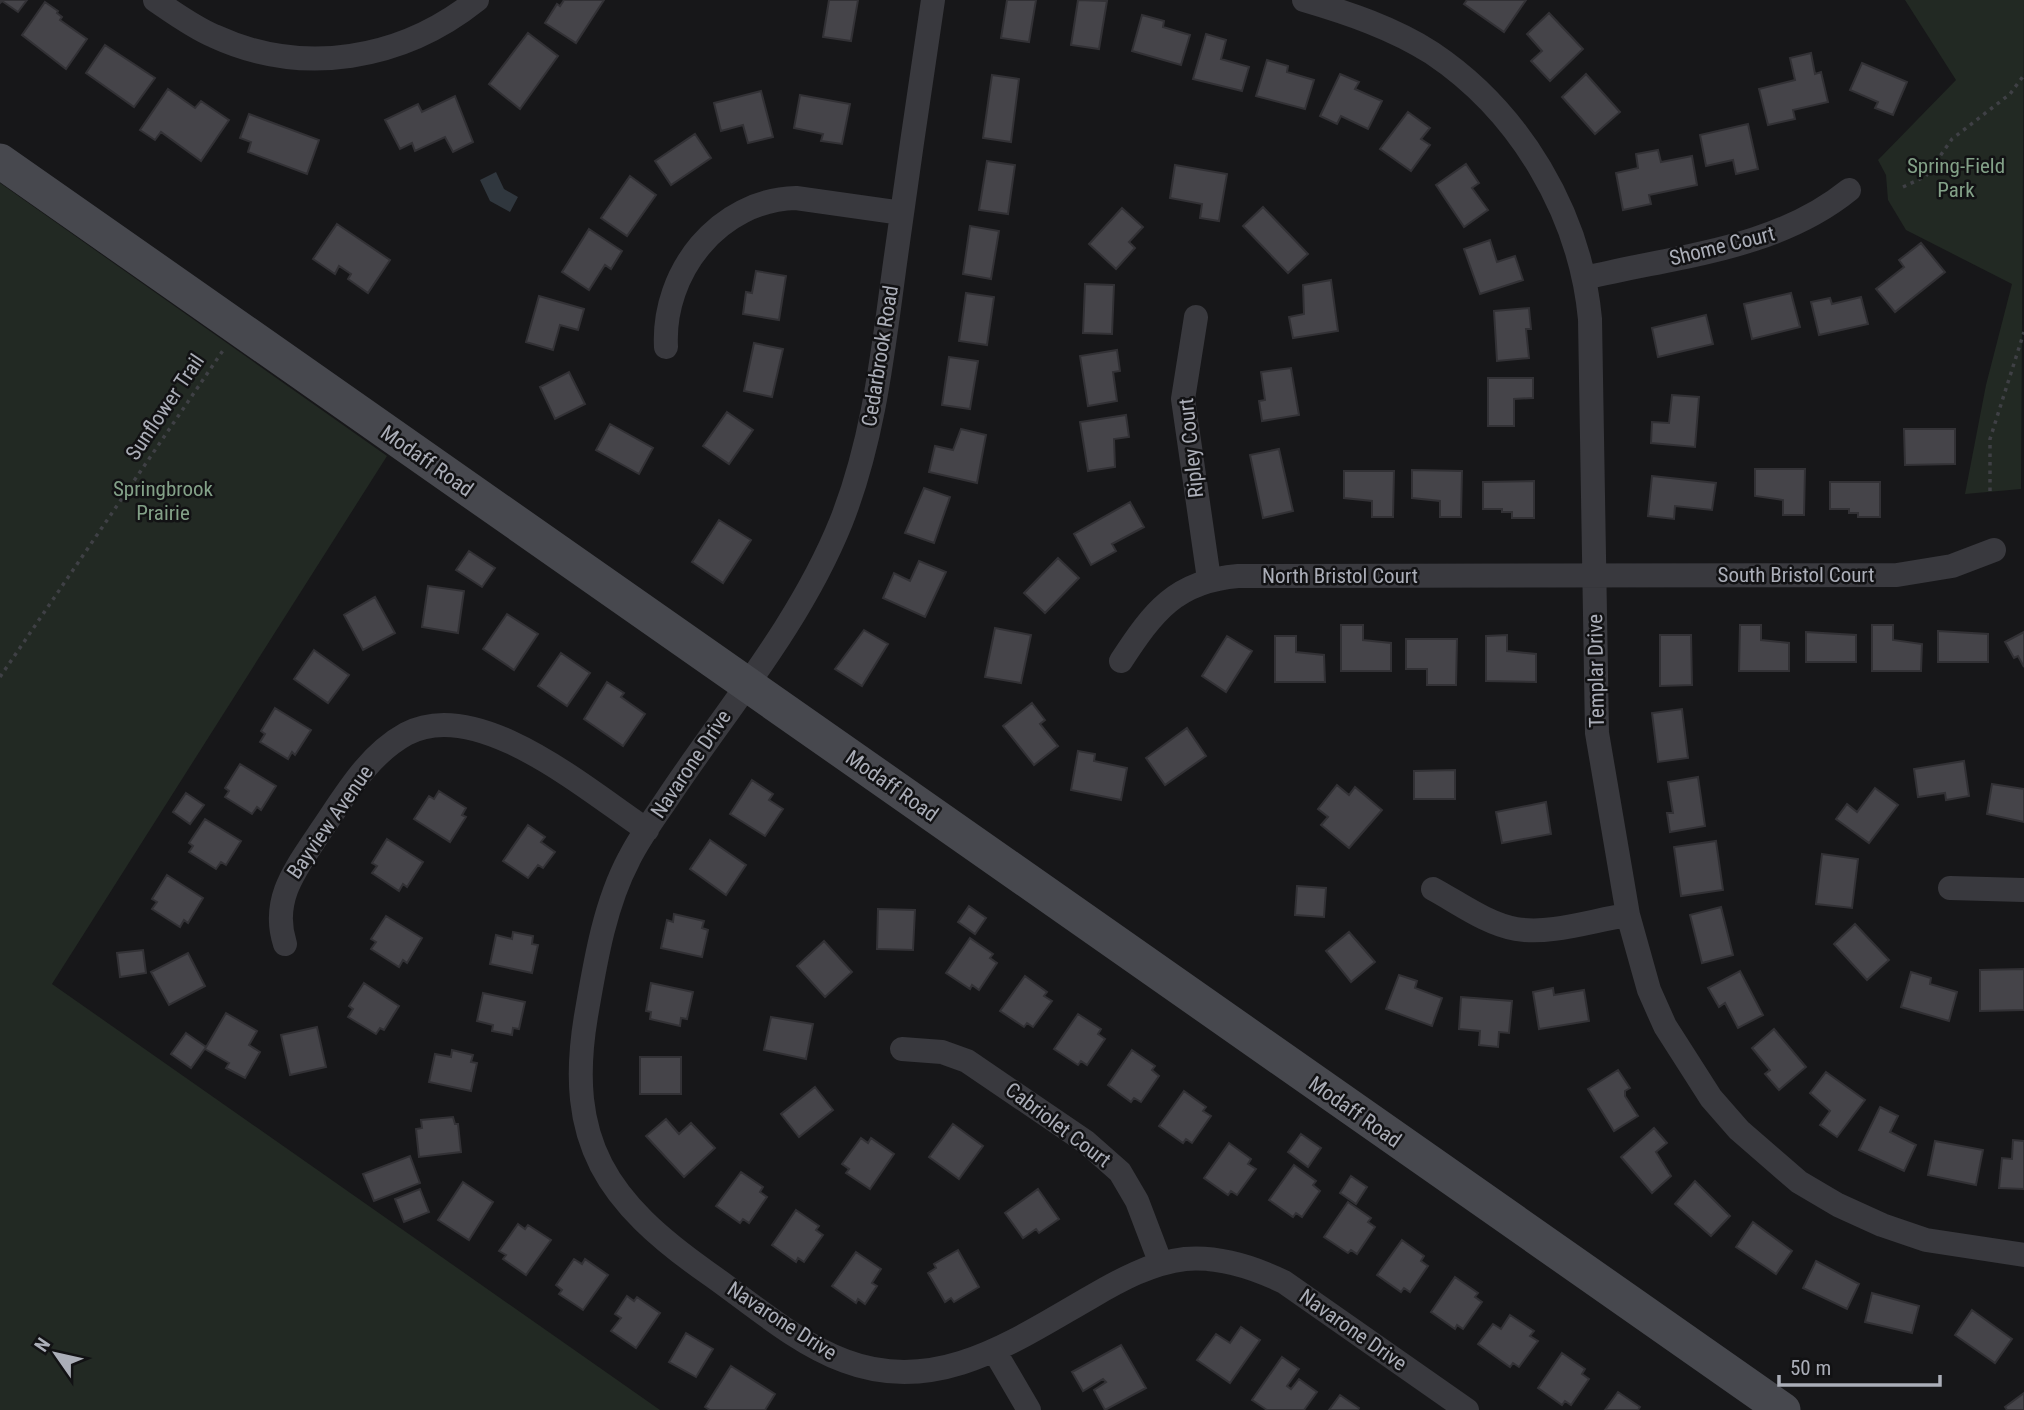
<svg xmlns="http://www.w3.org/2000/svg" width="2024" height="1410" font-family="'Roboto Condensed',sans-serif">
	<style>
		.green { fill: #222923 }
		.water { fill: #30373e }
		.building { fill: #454449; stroke: #323135; stroke-width: 2 }
		.lines { fill: none; stroke-linecap: round; stroke-linejoin: round }
		.path { stroke: #3f4045; stroke-width: 3.5; stroke-dasharray: 3.5 5; stroke-linecap: butt }
		.street { stroke: #39393e; stroke-width: 24 }
		.secondary { stroke: #47484e; stroke-width: 35 }
		.labels { text-anchor: middle; dominant-baseline: central; stroke-width: 5; stroke-linejoin: round; paint-order: stroke }
		.park-label { font-size: 21px; fill: #83a188; stroke: #121214 }
		.street-label { font-size: 21px; fill: #abaeb8; stroke: #121214 }
	</style>
	<rect width="100%" height="100%" fill="#171719"/>
	<path class="green" d="M1905 0H2024L2021 489 1965 494 1986 385 2012 284 1906 230 1888 200 1886 175 1878 160 1956 80Z
		M0 183 387 456 52 984 660 1410H0Z"/>
	<path class="water" d="M496 172 504 189 518 197 510 212 490 201 480 180Z"/>
	<path class="building" d="M0 0H27L18 12 2 1 0 3Z
		M564 0H604L576 43 545 23 557 4 560 6Z
		M829 0H858L851 41 823 37Z
		M1007 0H1036L1029 42 1001 38Z
		M1078 0 1107 1 1099 49 1071 45Z
		M1467 0H1526L1504 32 1464 4Z
		M45 2 58 11 57 13 62 17 60 20 87 39 66 69 22 35Z
		M1549 13 1583 49 1550 81 1531 61 1542 51 1527 34Z
		M1142 15 1164 21 1163 27 1190 35 1181 65 1132 51Z
		M528 33 558 56 520 109 489 84Z
		M1206 34 1226 40 1221 59 1249 67 1242 91 1193 79Z
		M105 45 155 78 134 107 86 73Z
		M1811 53 1815 74 1821 72 1828 102 1793 110 1795 119 1768 125 1759 89 1795 80 1790 58Z
		M1267 60 1288 66 1287 72 1314 80 1305 109 1256 96Z
		M1862 63 1907 82 1893 115 1875 108 1878 102 1850 90Z
		M1340 74 1359 82 1355 89 1382 101 1368 129 1341 116 1337 124 1320 116Z
		M1586 74 1620 112 1595 134 1562 97Z
		M992 75 1019 79 1011 142 983 138Z
		M168 89 195 108 201 101 229 120 201 161 161 132 155 140 140 130Z
		M761 91 773 137 748 143 743 125 721 131 714 103Z
		M800 95 850 104 842 144 821 141 823 134 794 128Z
		M455 96 473 142 453 152 445 137 415 151 412 143 400 149 385 120 418 104 422 112Z
		M1408 112 1430 128 1421 139 1430 145 1411 171 1380 149Z
		M249 114 319 140 307 174 248 152 251 142 240 138Z
		M1748 124 1758 169 1736 174 1733 160 1706 166 1700 135Z
		M695 134 711 158 671 185 655 161Z
		M1658 150 1661 162 1692 156 1697 185 1649 195 1651 204 1623 210 1616 173 1638 168 1636 154Z
		M987 161 1015 165 1008 214 979 210Z
		M1466 164 1479 183 1472 188 1488 210 1464 227 1436 185Z
		M1175 165 1227 174 1219 221 1200 218 1202 204 1170 198Z
		M630 176 656 195 627 236 601 218Z
		M1263 207 1308 254 1288 273 1243 226Z
		M1122 208 1143 227 1129 242 1135 248 1116 269 1089 244Z
		M337 224 390 260 368 293 348 279 351 274 339 266 335 274 313 259Z
		M970 226 999 231 991 279 963 274Z
		M589 229 622 251 611 269 605 265 589 290 562 272Z
		M1490 240 1497 262 1515 256 1523 280 1480 294 1464 249Z
		M1921 243 1945 272 1895 312 1876 289 1904 267 1899 260Z
		M756 271 786 276 779 320 743 314 746 292 752 293Z
		M1331 280 1338 331 1293 338 1289 317 1304 314 1303 285Z
		M1085 284 1114 285 1112 334 1083 333Z
		M966 293 994 297 987 345 959 341Z
		M1791 293 1800 327 1752 339 1744 304Z
		M539 296 584 309 578 330 560 325 553 350 526 342Z
		M1861 297 1868 324 1819 335 1811 302 1830 298 1832 304Z
		M1529 308 1531 329H1526L1529 358 1497 361 1494 311Z
		M1706 315 1713 344 1658 357 1652 328Z
		M754 343 783 349 772 397 744 391Z
		M1117 350 1120 371 1113 372 1117 401 1088 406 1080 356Z
		M949 357 978 361 970 409 942 405Z
		M1291 368 1299 415 1262 421 1259 401 1265 400 1261 372Z
		M569 372 585 404 555 419 540 387Z
		M1488 378H1533V398L1514 399V426H1488Z
		M1672 395 1699 397 1695 447 1651 443 1652 422 1669 423Z
		M727 412 753 430 729 464 703 446Z
		M1126 415 1129 437 1114 439 1115 467 1088 471 1080 422Z
		M610 424 653 448 639 474 596 450Z
		M961 429 986 435 977 483 929 472 935 446 953 450Z
		M1904 429H1955V464L1905 465Z
		M1279 449 1293 511 1263 518 1250 455Z
		M1755 469H1805L1804 515H1783V500L1755 496Z
		M1412 470 1462 471 1461 517H1440V501L1412 498Z
		M1344 471H1394L1393 517H1372V501L1344 498Z
		M1652 476 1716 483 1712 510 1675 506 1674 519 1648 516Z
		M1534 481V518H1512V512H1502V509H1483V482Z
		M1830 482H1880V517H1858V513H1849V509H1830Z
		M924 488 950 497 934 543 905 533Z
		M1130 502 1144 527 1112 544 1116 551 1091 565 1074 534Z
		M719 520 751 540 723 583 692 562Z
		M469 551 495 568 482 587 456 570Z
		M1058 558 1079 578 1045 613 1024 593Z
		M919 561 946 572 925 617 883 598 894 573 910 581Z
		M428 586 464 591 458 633 422 627Z
		M375 597 395 633 363 650 344 615Z
		M507 614 538 634 514 670 483 649Z
		M1341 625H1363V640L1391 643V671H1341Z
		M1740 625H1761V640L1789 643V671H1739Z
		M1872 625H1893V640L1922 644 1921 671H1872Z
		M995 628 1031 635 1021 683 985 677Z
		M864 630 888 644 862 686 835 669Z
		M1938 631 1988 634V662H1938Z
		M1806 632 1856 635V662H1806Z
		M2024 632V667L2018 656 2014 658 2005 642Z
		M1507 635V651L1536 654V682L1486 681V636Z
		M1660 635H1691L1692 685 1660 686Z
		M1227 636 1252 651 1226 692 1202 676Z
		M1275 636H1296V652L1324 655 1325 682H1275Z
		M1406 639H1457L1456 685H1427V669H1406Z
		M314 650 349 675 328 703 294 679Z
		M561 653 590 673 567 706 538 686Z
		M607 682 624 693 621 697 645 714 623 746 584 719Z
		M1032 703 1045 720 1040 724 1058 746 1034 765 1003 726Z
		M275 708 311 730 295 755 292 752 288 759 260 742 265 734 261 731Z
		M1682 709 1688 758 1658 762 1652 713Z
		M1187 728 1206 756 1165 785 1146 758Z
		M1078 751 1095 754 1094 761 1127 768 1121 800 1071 790Z
		M1964 761 1969 796 1946 800 1945 793 1918 797 1914 769Z
		M240 764 276 786 261 810 257 807 252 814 225 797 229 791 225 788Z
		M1455 770V799H1414V771Z
		M1698 777 1705 826 1670 832 1667 813H1673L1668 782Z
		M752 780 773 794 769 800 783 809 765 836 730 814Z
		M1992 784 2024 789V822L1987 814Z
		M1337 785 1349 795 1355 787 1382 810 1349 848 1321 825 1328 817 1318 809Z
		M1875 788 1898 805 1869 843 1836 819 1847 804 1857 812Z
		M439 791 466 808 462 815 466 817 450 842 414 819 429 796 434 799Z
		M186 793 204 805 190 824 173 812Z
		M1546 802 1551 834 1502 843 1496 812Z
		M205 819 241 841 226 865 221 862 216 869 189 852 193 846 189 843Z
		M528 825 545 837 541 842 555 852 543 868 538 865 528 878 503 861Z
		M387 839 423 862 407 887 403 884 399 891 372 873 377 866 372 863Z
		M710 840 746 865 726 895 690 869Z
		M1716 841 1723 890 1681 896 1674 847Z
		M1822 854 1858 859 1852 908 1816 904Z
		M167 875 203 898 188 923 184 920 180 927 152 909 157 902 152 899Z
		M1297 886 1326 888 1324 917 1295 915Z
		M969 906 986 918 975 934 958 922Z
		M1721 907 1733 955 1702 963 1690 915Z
		M878 909 915 910 913 950 877 949Z
		M674 914 704 921 702 928 708 930 702 957 661 948 667 920 673 922Z
		M386 916 422 938 407 963 403 960 399 967 371 949 376 942 371 939Z
		M1855 924 1889 960 1867 980 1834 944Z
		M513 932 533 936 532 944 538 945 532 973 490 964 496 935 512 939Z
		M1349 932 1375 962 1351 982 1326 951Z
		M970 938 993 954 990 958 997 963 979 990 972 985 970 989 946 973Z
		M824 941 852 972 825 997 797 966Z
		M143 950 146 973 120 977 117 953Z
		M188 953 205 986 169 1005 151 972Z
		M2024 969V1010L1980 1011V970Z
		M1740 971 1763 1015 1738 1028 1725 1003 1719 1007 1708 988Z
		M1911 972 1931 978 1930 984 1957 992 1949 1021 1901 1007Z
		M1399 975 1417 981 1415 988 1442 998 1432 1026 1386 1009Z
		M1025 976 1047 992 1044 996 1052 1001 1033 1027 1027 1023 1024 1027 1000 1011Z
		M364 983 399 1006 384 1030 380 1028 376 1034 348 1017 353 1009 349 1006Z
		M651 983 693 992 687 1019 681 1018 680 1026 650 1019 651 1012 646 1011Z
		M1553 988 1554 995 1584 990 1589 1021 1539 1029 1533 992Z
		M483 993 525 1002 519 1029 513 1028 512 1035 492 1031 493 1025 477 1021Z
		M1461 997 1512 1001 1509 1033 1499 1032 1498 1047 1479 1045 1480 1031 1459 1029Z
		M226 1013 257 1031 249 1045 260 1052 245 1078 226 1068 229 1063 205 1049Z
		M1078 1014 1101 1029 1098 1034 1105 1039 1087 1065 1081 1061 1078 1065 1054 1049Z
		M771 1017 813 1024 806 1059 764 1050Z
		M317 1027 326 1067 290 1075 281 1035Z
		M1774 1029 1806 1067 1779 1090 1765 1074 1770 1070 1752 1048Z
		M186 1033 206 1047 191 1068 171 1054Z
		M452 1050 473 1055 471 1062 477 1063 471 1091 429 1082 435 1054 451 1057Z
		M1132 1050 1155 1066 1152 1070 1159 1076 1141 1102 1134 1098 1131 1102 1108 1085Z
		M640 1057H681V1094H640Z
		M1618 1070 1630 1088 1625 1091V1096L1638 1116 1614 1131 1588 1089Z
		M1826 1072 1865 1100 1837 1137 1820 1125 1830 1111 1810 1093Z
		M815 1087 833 1110 799 1137 781 1114Z
		M1184 1091 1206 1107 1203 1111 1211 1116 1192 1143 1186 1139 1183 1143 1159 1126Z
		M1880 1107 1898 1116 1890 1132 1916 1145 1904 1171 1859 1150Z
		M453 1117 455 1124H458L461 1152 419 1157 416 1129 422 1128 421 1120Z
		M666 1119 679 1134 691 1123 715 1148 684 1177 646 1136Z
		M953 1124 983 1146 959 1179 929 1157Z
		M1654 1128 1667 1143 1656 1152 1671 1176 1652 1193 1621 1157Z
		M1301 1134 1321 1148 1308 1167 1288 1152Z
		M861 1138 868 1143 871 1138 894 1154 870 1189 846 1173 849 1169 842 1164Z
		M2013 1140 2024 1141V1189L1999 1188 2002 1158 2012 1159Z
		M1935 1141 1983 1150 1976 1185 1928 1175Z
		M1229 1143 1251 1159 1248 1164 1256 1169 1237 1195 1231 1191 1228 1195 1204 1178Z
		M410 1156 420 1183 374 1201 363 1174Z
		M1294 1165 1316 1181 1313 1185 1320 1191 1302 1217 1296 1213 1293 1217 1269 1200Z
		M741 1172 763 1187 760 1192 767 1197 749 1223 743 1219 740 1223 716 1206Z
		M1351 1176 1367 1187 1356 1204 1340 1193Z
		M1695 1181 1730 1216 1711 1236 1675 1204Z
		M463 1182 493 1202 469 1240 438 1220Z
		M420 1189 429 1212 404 1222 395 1199Z
		M1038 1189 1059 1219 1039 1233 1036 1229 1023 1238 1005 1213Z
		M1348 1202 1371 1218 1368 1222 1375 1227 1357 1254 1351 1250 1348 1253 1324 1237Z
		M796 1210 819 1226 816 1230 823 1235 804 1262 798 1258 796 1262 772 1245Z
		M1753 1222 1792 1251 1776 1274 1736 1247Z
		M518 1224 525 1229 528 1225 551 1240 526 1275 503 1259 506 1255 499 1251Z
		M1402 1240 1424 1256 1421 1261 1428 1266 1410 1292 1404 1288 1401 1292 1377 1275Z
		M958 1250 979 1287 954 1302 951 1298 945 1302 928 1273 936 1268 934 1264Z
		M856 1252 881 1269 872 1283 877 1286 865 1304 858 1299 856 1303 832 1286Z
		M574 1259 582 1264 585 1259 608 1275 583 1310 559 1294 562 1290 556 1285Z
		M1816 1261 1859 1284 1847 1309 1803 1288Z
		M1455 1277 1478 1293 1475 1297 1482 1302 1463 1329 1457 1325 1455 1329 1431 1312Z
		M1872 1293 1919 1306 1912 1333 1865 1322Z
		M627 1296 634 1301 637 1297 660 1313 636 1348 611 1331 621 1318 615 1314Z
		M1972 1310 2012 1339 1995 1363 1955 1335Z
		M1510 1315 1534 1331 1530 1336 1538 1341 1519 1367 1513 1363 1510 1367 1478 1344 1493 1324 1501 1329Z
		M1241 1327 1260 1340 1230 1383 1197 1360 1216 1334 1230 1343Z
		M686 1333 713 1349 696 1377 669 1362Z
		M1121 1345 1146 1388 1105 1410 1094 1390 1106 1382 1103 1379 1083 1391 1072 1372Z
		M1562 1353 1585 1369 1582 1374 1589 1379 1571 1405 1565 1401 1562 1405 1538 1388Z
		M1282 1357 1299 1369 1287 1386 1291 1389 1299 1379 1317 1392 1304 1410H1267L1252 1400Z
		M731 1366 775 1394 765 1410H710L705 1407Z
		M1618 1392 1640 1407 1638 1410H1605Z
		M2024 1393V1410H2007L2005 1407Z
		M1340 1395 1359 1408 1358 1410H1329Z"/>
	<g class="lines">
		<path class="path" d="M1903 187 1926 176 1952 139 2010 94 2024 75
			M1990 491V439L2024 332
			M0 677 224 349"/>
		<path class="street" d="M155 0C174 13 193 27 214 36 303 77 402 60 477 0
			M933 0C920 88 907 175 895 263 883 351 874 439 841 522 801 621 732 703 673 790 658 813 641 835 629 859 604 906 595 964 586 1016 565 1142 607 1202 708 1273 751 1303 796 1343 845 1361 937 1396 1014 1341 1091 1297 1120 1280 1151 1263 1185 1259 1220 1256 1253 1267 1284 1282L1467 1410
			M1304 0C1348 13 1393 28 1432 53 1520 112 1580 213 1590 319L1597 733 1628 915 1649 990 1665 1026 1711 1098 1739 1130 1799 1182 1838 1205 1882 1225 1926 1240 2024 1255
			M1585 278C1675 256 1775 250 1849 190
			M1196 317 1183 399 1209 579
			M666 347C662 272 719 200 796 198L902 213
			M1121 661C1153 612 1176 581 1238 576L1897 575 1952 566 1994 550
			M1950 888 2024 890
			M1433 889C1459 903 1487 924 1516 929 1551 935 1593 920 1628 915
			M285 944C270 898 298 866 322 829 346 794 368 755 406 734 478 695 588 791 647 830
			M902 1049 942 1052 967 1061 1086 1142 1120 1172 1137 1201 1161 1264
			M995 1352 1029 1410"/>
		<path class="secondary" d="M0 161 1783 1410"/>
	</g>
	<g class="labels">
		<g class="park-label">
			<text x="1956" y="166">Spring-Field<tspan x="1956" dy="24">Park</tspan></text>
			<text x="163" y="489">Springbrook<tspan x="163" dy="24">Prairie</tspan></text>
		</g>
		<g class="street-label">
			<text transform="translate(1722 246) rotate(-14)">Shome Court</text>
			<text transform="translate(880 356) rotate(-81)">Cedarbrook Road</text>
			<text transform="translate(165 407) rotate(-56)">Sunflower Trail</text>
			<text transform="translate(1191 448) rotate(-96)">Ripley Court</text>
			<text transform="translate(427 461) rotate(35)">Modaff Road</text>
			<text x="1796" y="575">South Bristol Court</text>
			<text x="1340" y="576">North Bristol Court</text>
			<text transform="translate(1596 671) rotate(-91)">Templar Drive</text>
			<text transform="translate(691 764) rotate(-56)">Navarone Drive</text>
			<text transform="translate(892 786) rotate(35)">Modaff Road</text>
			<text transform="translate(330 822) rotate(-55)">Bayview Avenue</text>
			<text transform="translate(1355 1112) rotate(35)">Modaff Road</text>
			<text transform="translate(1058 1125) rotate(37)">Cabriolet Court</text>
			<text transform="translate(782 1321) rotate(33)">Navarone Drive</text>
			<text transform="translate(1353 1330) rotate(35)">Navarone Drive</text>
		</g>
	</g>
	<g transform="translate(56 1354) rotate(304)" stroke="#121214" stroke-width="5" paint-order="stroke">
	<path d="M0-5L12 26L0 18L-12 26Z" fill="#abaeb8"/>
	<text y="-10" font-size="19" font-weight="bold" text-anchor="middle" fill="#abaeb8">N</text>
	</g>
	<path d="M1779 1375v10h161v-10" fill="none" stroke="#abaeb8" stroke-width="3.5"/>
	<text x="1790" y="1375" font-size="21" fill="#abaeb8" stroke="#121214" stroke-width="5" paint-order="stroke">50 m</text>
</svg>
